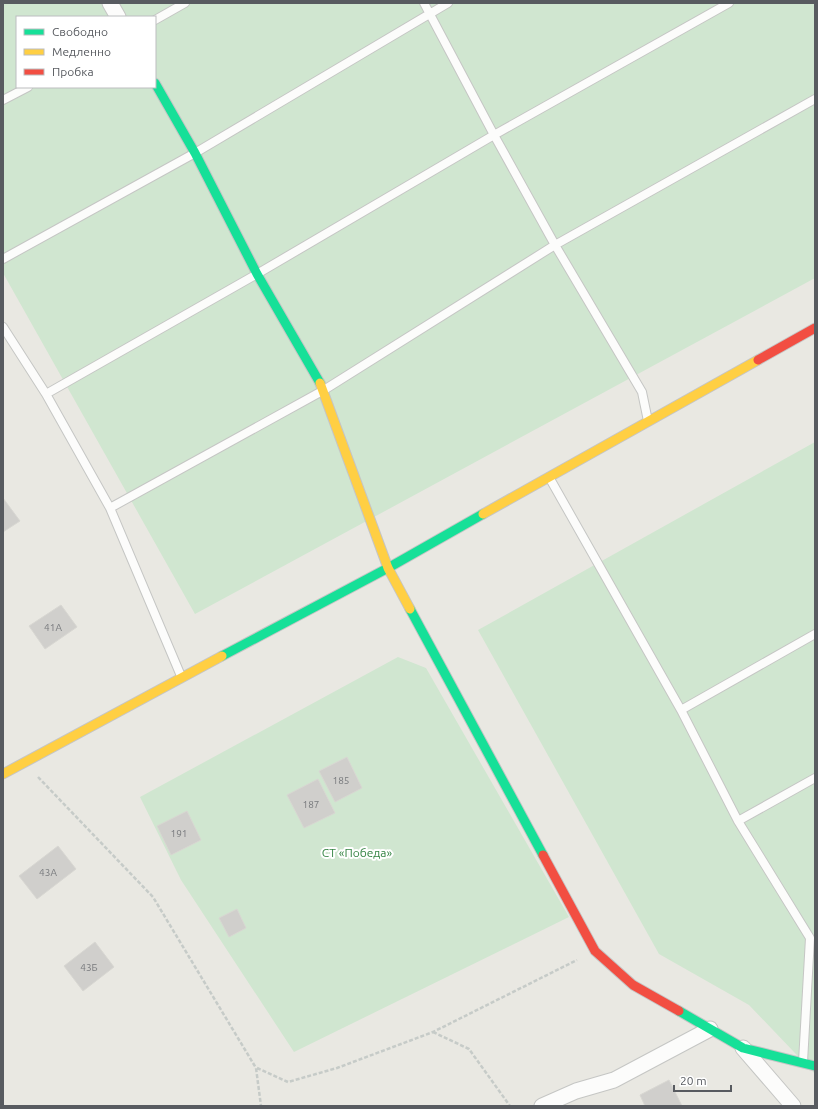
<svg xmlns="http://www.w3.org/2000/svg" width="818" height="1109" font-family="Ubuntu,sans-serif">
	<style>
		.green { fill: #d0e6d0; fill-rule: evenodd }
		.building { fill: #d0cfcc; stroke: #d8d7d2 }
		.lines { fill: none; stroke-linecap: round; stroke-linejoin: round }
		.lane-casing { stroke: #c5c6c4; stroke-width: 10 }
		.street-casing { stroke: #c5c6c4; stroke-width: 17 }
		.fast-casing { stroke: #c5c5c5; stroke-width: 11 }
		.slow-casing { stroke: #c5c5c5; stroke-width: 11 }
		.jam-casing { stroke: #c5c5c5; stroke-width: 11 }
		.path { stroke: #c6cbc8; stroke-width: 2.5; stroke-dasharray: 4 2; stroke-linecap: butt }
		.lane { stroke: #fcfcfb; stroke-width: 8 }
		.street { stroke: #fcfcfb; stroke-width: 15 }
		.fast { stroke: #16e098; stroke-width: 9 }
		.slow { stroke: #ffcf43; stroke-width: 9 }
		.jam { stroke: #f24e42; stroke-width: 9 }
		.labels { text-anchor: middle; dominant-baseline: central; stroke-width: 4; stroke-linejoin: round; paint-order: stroke }
		.number-label { font-size: 10px; fill: #77797c }
		.park-label { font-size: 12px; fill: #348443; stroke: #fff }
	</style>
	<rect width="100%" height="100%" fill="#e9e8e2"/>
	<path class="green" d="M3 3H815V278L195 614 3 273ZM17 17H155V87H17Z
		M815 442V1074L749 1005 659 954 478 630Z
		M398 657 426 668 569 917 294 1052 181 880 140 797Z"/>
	<path class="building" d="M3 498 20 521 3 532Z
		M61 605 77 627 45 649 29 626Z
		M347 757 362 788 335 802 319 771Z
		M318 779 335 813 304 828 287 795Z
		M187 811 201 840 171 855 157 826Z
		M58 846 76 869 37 899 19 876Z
		M237 909 246 928 229 937 219 918Z
		M95 942 114 967 83 991 64 966Z
		M669 1080 682 1106H645L640 1095Z"/>
	<g class="lines">
		<defs>
			<path id="lane" d="M424 3 494 135 555 245 642 392 648 421
				M155 20 185 3
				M3 100 28 87
				M3 259 195 153 448 3
				M3 327 46 394 110 508 181 676
				M46 394 257 274 494 135 729 3
				M549 477 681 710 738 821 810 938 803 1062
				M110 508 324 390 555 245 815 99
				M681 710 815 634
				M738 821 815 778"/>
			<path id="street" d="M110 3 118 17
				M743 1048 793 1106
				M542 1106 576 1091 614 1080 710 1029"/>
			<path id="fast" d="M155 83 195 153 257 274 320 383
				M410 609 543 855
				M222 656 388 568 483 514
				M679 1011 743 1048 815 1066"/>
			<path id="slow" d="M320 383 388 568 410 609
				M483 514 758 360
				M3 774 222 656"/>
			<path id="jam" d="M758 360 815 328
				M543 855 595 951 633 985 679 1011"/>
		</defs>
		<use href="#lane" class="lane-casing"/>
		<use href="#street" class="street-casing"/>
		<use href="#fast" class="fast-casing"/>
		<use href="#slow" class="slow-casing"/>
		<use href="#jam" class="jam-casing"/>
		<path class="path" d="M38 777 153 897 256 1068 261 1106
			M433 1032 469 1049 510 1106
			M257 1068 288 1082 337 1068 433 1032 577 960"/>
		<use href="#lane" class="lane"/>
		<use href="#street" class="street"/>
		<use href="#fast" class="fast"/>
		<use href="#slow" class="slow"/>
		<use href="#jam" class="jam"/>
	</g>
	<g class="labels">
		<g class="number-label">
			<text x="53" y="627">41А</text>
			<text x="341" y="780">185</text>
			<text x="311" y="804">187</text>
			<text x="179" y="833">191</text>
			<text x="48" y="872">43А</text>
			<text x="89" y="967">43Б</text>
		</g>
		<g class="park-label">
			<text x="357" y="852">СТ «Победа»</text>
		</g>
	</g>
	<rect width="818" height="1109" fill="none" stroke="#585b60" stroke-width="8"/>
	<rect x="16" y="16" width="140" height="72" fill="#ffffff" stroke="#bcbdbf"/>
	<rect x="24" y="29" width="20" height="6" fill="#16e098" stroke="#bcbdbf"/>
	<text x="52" y="36" font-size="12" fill="#585b60">Свободно</text>
	<rect x="24" y="49" width="20" height="6" fill="#ffcf43" stroke="#bcbdbf"/>
	<text x="52" y="56" font-size="12" fill="#585b60">Медленно</text>
	<rect x="24" y="69" width="20" height="6" fill="#f24e42" stroke="#bcbdbf"/>
	<text x="52" y="76" font-size="12" fill="#585b60">Пробка</text>
	<path d="M674 1085v6h57v-6" fill="none" stroke="#585b60" stroke-width="2"/>
	<text x="680" y="1085" font-size="12" fill="#585b60" stroke="#ffffff" stroke-width="3" paint-order="stroke">20 m</text>
</svg>
